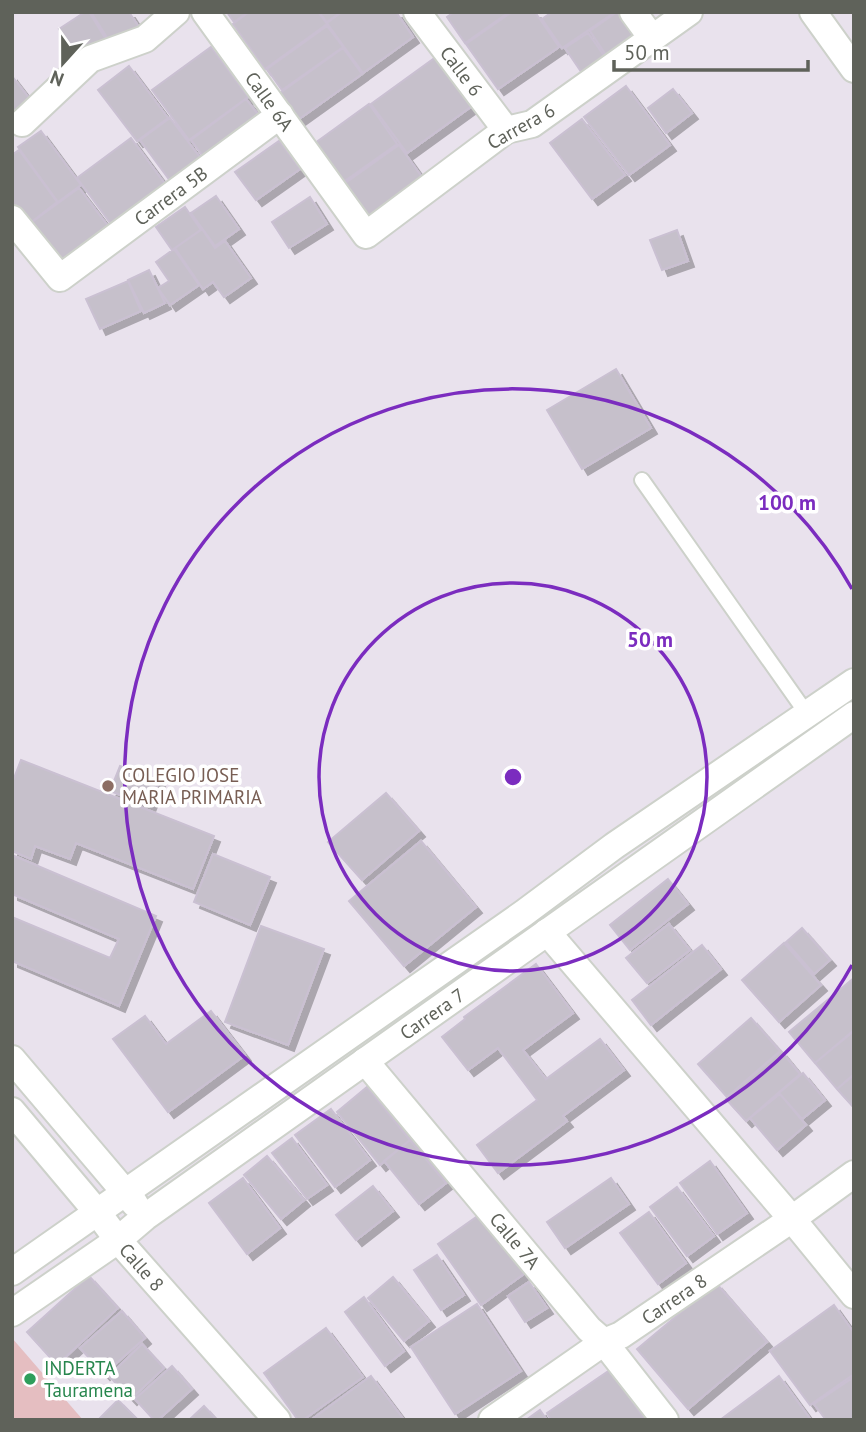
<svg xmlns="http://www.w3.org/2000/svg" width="866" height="1432" font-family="'PT Sans',sans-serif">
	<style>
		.green { fill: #e5bec1 }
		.building { fill: #c6c0cb; stroke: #cac0d2; stroke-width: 2; filter: url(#shadow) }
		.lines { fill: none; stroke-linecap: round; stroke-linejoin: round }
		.lane-casing { stroke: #cdd1ca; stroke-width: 18 }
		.street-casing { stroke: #cdd1ca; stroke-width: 30 }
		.lane { stroke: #fff; stroke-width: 14 }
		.street { stroke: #fff; stroke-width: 26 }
		.ring { fill: none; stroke: #7b2cbf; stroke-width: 3.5 }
		.education-dot { fill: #8d6e63; stroke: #fff; stroke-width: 2.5 }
		.leisure-dot { fill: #2e9e5b; stroke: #fff; stroke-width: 2.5 }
		.labels { text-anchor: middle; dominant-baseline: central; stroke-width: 7; stroke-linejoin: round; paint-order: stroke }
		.street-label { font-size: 19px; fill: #5f625a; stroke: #fff }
		.education-label { font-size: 19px; fill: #785e54; stroke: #fff; text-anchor: start }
		.leisure-label { font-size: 19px; fill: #27864d; stroke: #fff; text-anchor: start }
		.centre { fill: #7b2cbf; stroke: #fff; stroke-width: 3.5 }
		.ring-label { font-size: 21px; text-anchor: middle; font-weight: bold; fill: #7b2cbf; stroke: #fff; stroke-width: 7; stroke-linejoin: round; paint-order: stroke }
	</style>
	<defs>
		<filter id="shadow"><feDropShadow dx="6" dy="6" stdDeviation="0" flood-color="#0004"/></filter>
	</defs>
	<rect width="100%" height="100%" fill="#e9e2ed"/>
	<path class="green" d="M12 1338 83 1420H12Z"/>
	<path class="building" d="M85 12H89L110 46 82 64 59 29Z
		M91 12H129L142 32 115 50Z
		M227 12H248L234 22Z
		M249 12H318L327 24 265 69 233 24Z
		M319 12H341L327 22Z
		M342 12H396L413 37 363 73 327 23Z
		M454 12H509L465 43 447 17Z
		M512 12H535L559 47 498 89 466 44Z
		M552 12H615L562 48 542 19Z
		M617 12 638 41 610 61 590 31Z
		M327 26 343 47 282 90 267 69Z
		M588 33 607 60 584 76 565 48Z
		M211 47 248 97 189 140 152 90Z
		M343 48 362 74 299 119 280 93Z
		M436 57 472 106 407 153 371 104Z
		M129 66 168 118 137 141 98 90Z
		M12 76 32 102 12 116Z
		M626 86 670 145 629 175 584 117Z
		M673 89 692 113 666 133 648 108Z
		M246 99 264 122 208 163 191 140Z
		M369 104 397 144 339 185 311 146Z
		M170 118 202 160 171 182 140 140Z
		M582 119 625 175 592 199 550 143Z
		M41 131 81 185 58 202 18 147Z
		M131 138 168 188 114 228 77 178Z
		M279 141 300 169 256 200 235 172Z
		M399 145 424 180 370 219 344 184Z
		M19 150 57 202 25 227 12 210V155Z
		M79 188 108 226 57 263 28 225Z
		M216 196 239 229 215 246 191 213Z
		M310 197 327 224 289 248 272 222Z
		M185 207 201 230 172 250 156 227Z
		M202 229 215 248 225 241 251 278 224 297 213 282 203 289 175 248Z
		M677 230 688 261 662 270 650 240Z
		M174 249 199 285 170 305 158 288 169 281 156 262Z
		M149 270 165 303 144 313 128 280Z
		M128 281 141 311 100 329 86 299Z
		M616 369 651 428 582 469 547 410Z
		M21 760 214 836 193 889 76 843 70 859 35 846 31 859 12 851V777L14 778Z
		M120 766 159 781 149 806 110 791Z
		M386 793 419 831 362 880 328 842Z
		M421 841 476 907 404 966 349 901Z
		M213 854 270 877 250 925 194 902Z
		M12 855 156 916 119 1006 12 961V917L110 958 119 939 12 894Z
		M668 879 688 904 630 950 610 925Z
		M669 924 690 950 647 983 626 958Z
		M261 926 324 949 288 1045 225 1022Z
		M802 928 830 960 814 974 786 942Z
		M784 943 821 985 779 1022 742 980Z
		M702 945 721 969 651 1025 632 1000Z
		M536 964 573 1013 523 1050 546 1079 600 1039 624 1070 563 1116 567 1121 498 1173 477 1145 537 1100 498 1048 468 1070 442 1037 465 1019 464 1017Z
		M854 978V1030L815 1063 789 1032Z
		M211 1011 245 1055 168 1112 113 1039 145 1016 166 1044Z
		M751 1018 780 1051 727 1097 698 1064Z
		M854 1031V1074L837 1089 815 1063Z
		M781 1051 800 1074 746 1121 726 1099Z
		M803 1073 825 1100 802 1119 779 1093Z
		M854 1075V1108L837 1089Z
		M367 1087 410 1140 380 1165 337 1112Z
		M780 1094 806 1125 777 1150 750 1118Z
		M331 1109 370 1160 335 1187 295 1135Z
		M292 1138 327 1185 307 1199 272 1153Z
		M410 1140 446 1183 419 1204 384 1161Z
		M267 1156 304 1200 281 1219 244 1175Z
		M710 1161 747 1213 717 1234 680 1183Z
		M243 1178 280 1228 247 1254 209 1203Z
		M611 1178 629 1204 565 1248 547 1222Z
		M373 1186 393 1211 356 1240 336 1215Z
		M677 1187 714 1236 687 1256 650 1207Z
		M649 1212 686 1263 658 1284 620 1233Z
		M482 1213 525 1273 481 1305 438 1244Z
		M437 1255 464 1295 441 1310 414 1270Z
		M89 1276 118 1308 57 1365 27 1332Z
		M393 1277 429 1321 404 1341 368 1298Z
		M529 1282 547 1308 525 1322 508 1296Z
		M716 1283 767 1342 688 1409 637 1349Z
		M364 1297 404 1351 385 1366 345 1312Z
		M477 1304 521 1371 455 1414 411 1347Z
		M834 1305 854 1333V1374L810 1405 770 1351Z
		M122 1311 145 1338 104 1374 80 1348Z
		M326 1328 363 1377 303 1420H298L264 1373Z
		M142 1344 164 1368 131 1399 109 1376Z
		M172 1366 192 1389 158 1420H154L135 1399Z
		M610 1370 645 1420H551L547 1413Z
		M371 1376 404 1420H311Z
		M779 1376 811 1420H720Z
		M854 1377V1420H826L814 1404Z
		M118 1400 138 1420H98Z
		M204 1406 217 1420H189Z
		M540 1410 547 1420H526Z"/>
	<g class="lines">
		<defs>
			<path id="lane" d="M642 480 807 714"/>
			<g id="street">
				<path id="s1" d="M205 12 366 235 506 130 532 124 689 12"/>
				<path id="s2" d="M417 12 506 130"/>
				<path d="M633 12 652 38"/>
				<path d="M813 12 854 69"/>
				<path d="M22 123 90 59 145 39 176 12"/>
				<path id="s3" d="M12 219 60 278 280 115"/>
				<path d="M547 932 792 1219 854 1295"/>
				<path d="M12 1059 135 1204"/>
				<path id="s4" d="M365 1061 589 1329 604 1342 665 1420"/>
				<path id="s5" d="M12 1111 97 1212 118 1240 277 1420"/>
				<path d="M12 1272 524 913 614 846 854 682"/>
				<path id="s6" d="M12 1313 118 1240 145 1217 854 715"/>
				<path id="s7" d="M492 1420 604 1342 621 1335 792 1219 854 1174"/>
			</g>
		</defs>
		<use href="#lane" class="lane-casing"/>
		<use href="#street" class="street-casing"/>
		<use href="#lane" class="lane"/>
		<use href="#street" class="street"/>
	</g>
	<g class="ring">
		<circle cx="513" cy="777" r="194"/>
		<path d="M852 965A388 388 0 1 1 852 589"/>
	</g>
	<circle class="education-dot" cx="108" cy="786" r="7"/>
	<circle class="leisure-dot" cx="30" cy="1379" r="7"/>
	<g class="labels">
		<g class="street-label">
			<text stroke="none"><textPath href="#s2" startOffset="74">Calle 6</textPath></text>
			<text stroke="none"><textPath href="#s1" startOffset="110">Calle 6A</textPath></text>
			<text transform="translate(521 126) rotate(-29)">Carrera 6</text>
			<text stroke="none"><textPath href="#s3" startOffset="214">Carrera 5B</textPath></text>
			<text stroke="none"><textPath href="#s6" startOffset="516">Carrera 7</textPath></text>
			<text stroke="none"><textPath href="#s4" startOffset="234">Calle 7A</textPath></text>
			<text stroke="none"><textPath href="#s5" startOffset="203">Calle 8</textPath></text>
			<text stroke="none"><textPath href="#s7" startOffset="219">Carrera 8</textPath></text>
		</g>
		<g class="education-label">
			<text x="122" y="775">COLEGIO JOSE<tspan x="122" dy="22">MARIA PRIMARIA</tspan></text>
		</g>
		<g class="leisure-label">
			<text x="44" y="1368">INDERTA<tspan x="44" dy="22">Tauramena</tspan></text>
		</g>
	</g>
	<circle cx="513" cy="777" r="10" class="centre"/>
	<g class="ring-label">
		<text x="787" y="510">100 m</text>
		<text x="650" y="647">50 m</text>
	</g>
	<rect width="866" height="1432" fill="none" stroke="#5f625a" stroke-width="28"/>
	<g transform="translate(63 63) rotate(201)" stroke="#ffffff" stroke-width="5" paint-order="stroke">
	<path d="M0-5L12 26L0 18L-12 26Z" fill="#5f625a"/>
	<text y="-10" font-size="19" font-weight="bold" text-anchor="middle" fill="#5f625a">N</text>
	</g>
	<path d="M614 60v10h194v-10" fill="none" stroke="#5f625a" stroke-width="3.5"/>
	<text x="624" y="60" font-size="21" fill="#5f625a" stroke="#ffffff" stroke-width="5" paint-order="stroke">50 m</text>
</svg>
